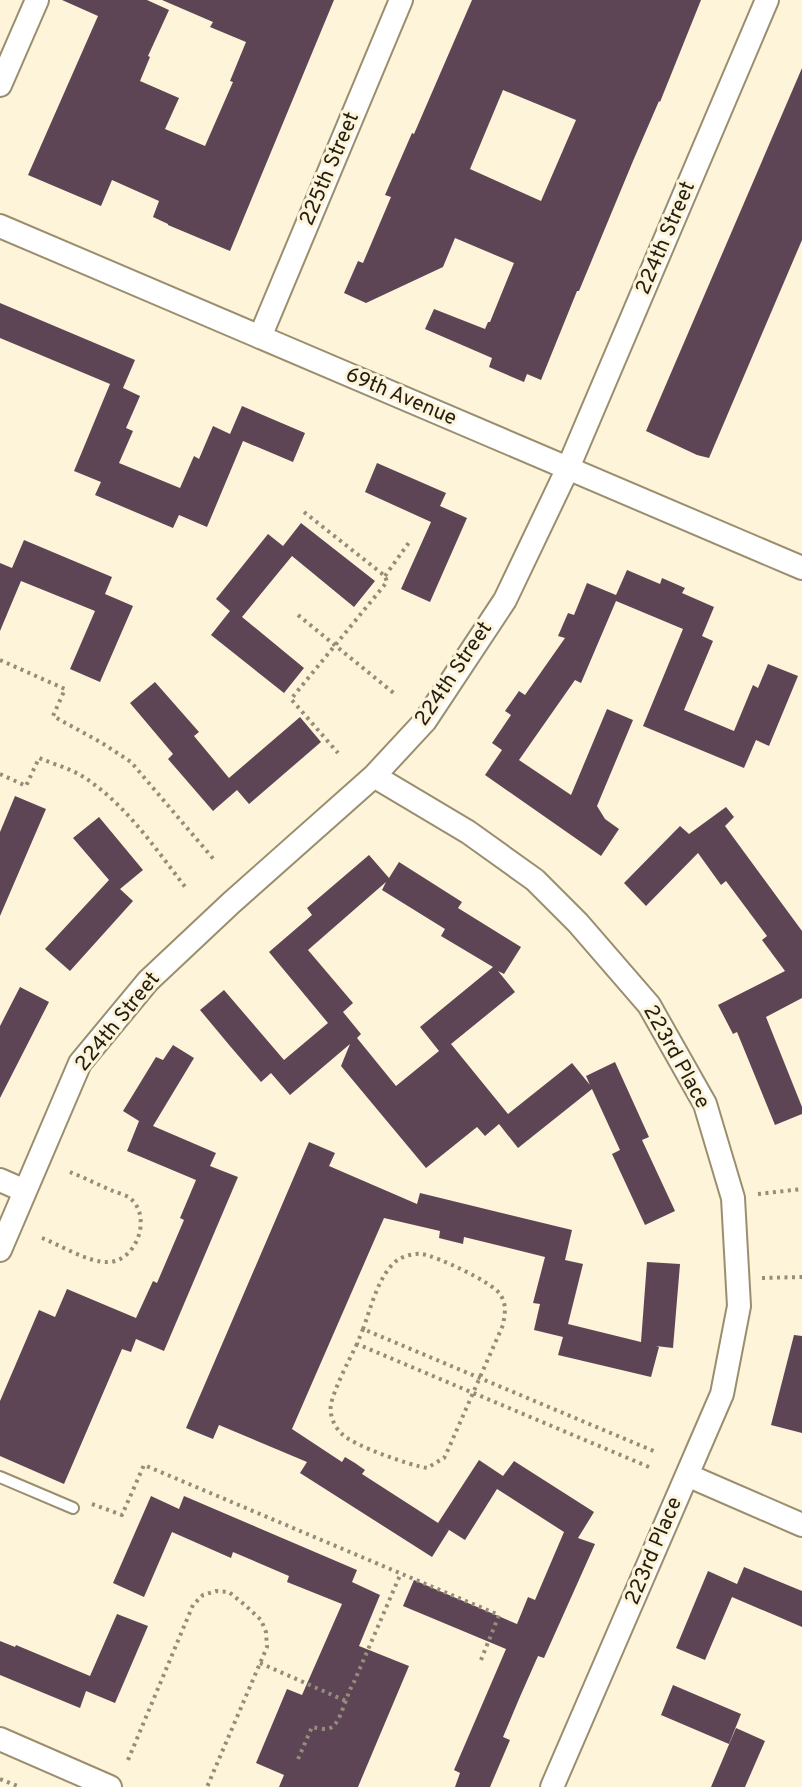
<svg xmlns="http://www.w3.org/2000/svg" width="802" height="1787" font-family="Overpass,sans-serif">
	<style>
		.building { fill: #5d4556; fill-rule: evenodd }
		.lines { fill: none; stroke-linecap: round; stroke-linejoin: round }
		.lane-casing { stroke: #9a8e6f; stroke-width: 14 }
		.street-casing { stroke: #9a8e6f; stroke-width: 26 }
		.path { stroke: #958d7a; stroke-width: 4; stroke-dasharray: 3 4.5; stroke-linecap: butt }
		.lane { stroke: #fff; stroke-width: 10 }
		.street { stroke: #fff; stroke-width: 22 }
		.labels { text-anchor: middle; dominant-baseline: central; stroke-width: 6; stroke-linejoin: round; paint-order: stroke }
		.street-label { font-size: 21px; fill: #231e12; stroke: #fef4d9 }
	</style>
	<rect width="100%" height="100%" fill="#fef4d9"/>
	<path class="building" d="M62 0H147L169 10 148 56 150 57 140 81 179 98 165 129 205 146 233 82 230 81 246 42 210 27 213 22 162 0H334L230 251 168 225V224L153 217 159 201 112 180 101 206 28 175 98 16Z
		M472 0H701L660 102 659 101 633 161 579 291H577L541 380 527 374 524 382 489 367 492 358 425 329 434 309 485 329 488 322H490L514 263 455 238 443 267 366 303 344 293 358 261 363 263 391 197 385 195 412 133 414 134ZM503 90 576 120 541 201 470 169Z
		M802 68V240L709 458 697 455 646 431Z
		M0 303 135 360 123 388 140 396 126 428 133 431 119 463 180 488 194 456 199 459 213 426 230 434 242 406 305 433 293 462 243 441 207 527 179 515 173 528 95 495 101 482 74 471 110 384 0 338Z
		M377 463 446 493 440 506 467 518 430 602 401 589 431 522 365 492Z
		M301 523 375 581 354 607 292 556 242 617 304 668 284 693 211 635 230 611 216 599 268 534 283 546Z
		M24 540 112 577 105 594 133 606 100 682 70 669 95 611 21 581 0 631V563L12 568Z
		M627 570 660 584 662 578 685 588 682 593 714 607 702 636 713 641 684 710 734 731 753 685 758 688 768 664 798 676 769 746 756 740 744 768 643 726 683 629 616 601 581 683 575 680 519 760 571 795 607 709 633 720 597 806 605 819 619 829 601 856 485 775 502 750 492 743 511 715 505 711 519 691 525 695 565 638 558 636 568 613 574 615 587 583 616 595Z
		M155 682 199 732 194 736 229 778 300 717 321 742 249 804 237 790 213 811 168 759 173 754 130 703Z
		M15 796 46 809 0 916V832Z
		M726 807 734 817 725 826 802 931V998L766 1017 802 1107V1114L775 1125 737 1032 733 1034 718 1005 785 971 762 940 767 936 726 881 721 885 698 853 646 906 624 883 680 826 689 834Z
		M99 817 143 870 120 889 133 901 70 971 45 949 109 880 73 838Z
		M369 855 389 878 399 862 462 902 458 908 521 947 504 974 498 971 515 992 451 1044 508 1114 572 1063 590 1085 586 1076 615 1062 649 1137 642 1140 675 1211 645 1225 612 1154 620 1150 592 1089 518 1148 499 1124 485 1136 477 1127 426 1168 341 1066 350 1044 290 1095 271 1073 261 1082 230 1046 200 1010 224 990 284 1060 328 1023 269 952 312 915 307 908ZM386 882 382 890 445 929 441 936 493 967 420 1027 439 1051 396 1086 357 1038 361 1034 343 1012 353 1003 308 950Z
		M20 987 49 1002 0 1098V1026Z
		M173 1045 194 1058 153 1126 216 1153 210 1166 238 1177 164 1351 136 1339 131 1352 122 1349 64 1484 0 1456V1401L39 1310 55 1317 67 1289 136 1318 153 1281 157 1283 184 1220 180 1218 196 1180 127 1151 139 1121 123 1111 156 1057 163 1060Z
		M309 1142 335 1153 329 1166 417 1204 420 1193 572 1230 565 1260 583 1264 568 1324 641 1342 647 1262 680 1264 673 1348 656 1346 659 1347 651 1377 558 1355 563 1337 534 1330 540 1304 533 1303 545 1257 464 1237 463 1244 439 1238 440 1231 384 1218 292 1429 342 1462 345 1457 355 1463 365 1470 362 1474 449 1530 432 1557 300 1473 307 1462 219 1425 213 1439 186 1428Z
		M794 1335 802 1336V1433L771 1425Z
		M479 1460 503 1476 514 1461 594 1512 578 1538 595 1544 544 1658 538 1656 519 1699 503 1737 510 1740 490 1787H455L460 1773 454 1770 506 1649 403 1606 414 1580 517 1624 528 1597 535 1600 564 1532 497 1489 465 1540 438 1523Z
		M151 1496 179 1509 184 1496 357 1570 352 1582 380 1595 359 1646 409 1666 358 1787H279L284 1775 256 1763 287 1689 302 1695 342 1604 287 1582 289 1576 233 1552 231 1558 172 1532 144 1597 113 1583Z
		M744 1567 802 1591V1627L732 1597 705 1660 676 1648 708 1571 737 1584Z
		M117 1614 148 1626 115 1703 86 1691 80 1708 0 1675V1641L15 1647 16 1645 90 1676Z
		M673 1685 741 1714 729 1744 661 1715Z
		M736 1728 765 1741 745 1787H711Z"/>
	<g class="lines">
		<defs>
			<path id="lane" d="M0 1477 73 1508"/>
			<path id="street" d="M0 85 37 0
				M0 226 802 568
				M260 337 401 0
				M374 776 468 832 535 880 578 923 649 1005 705 1104 733 1198 739 1306 722 1394 552 1787
				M0 1180 25 1191
				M0 1250 80 1063 148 981 231 903 374 776 425 721 505 600 568 468 767 0
				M687 1475 802 1525
				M0 1739 110 1787"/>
		</defs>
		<use href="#lane" class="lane-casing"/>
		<use href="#street" class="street-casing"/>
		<path class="path" d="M304 512 385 576 387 582 291 699 338 753
			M385 576 410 541
			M298 615 396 695
			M0 660 65 689 53 716 102 743 131 762 216 862
			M0 774 26 786 39 758C53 764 69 768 82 776 125 803 155 848 186 888
			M758 1194 802 1189
			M42 1238C60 1245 89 1263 108 1262 136 1262 153 1217 130 1198 126 1195 118 1193 113 1191 99 1185 85 1178 70 1172
			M762 1278 802 1277
			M357 1344C349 1360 335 1387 331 1404 329 1414 334 1427 342 1434 354 1446 409 1465 427 1468L444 1458 447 1452 503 1325C505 1313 507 1305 500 1294 492 1282 436 1256 422 1254 414 1253 405 1256 399 1259 379 1272 371 1308 363 1329
			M649 1467 357 1344 363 1329 656 1452
			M92 1504 122 1515 144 1465 499 1615 481 1660
			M260 1663 346 1701
			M298 1759 312 1727C318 1728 327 1731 332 1727 341 1722 347 1692 354 1682L401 1573
			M128 1760 193 1605 203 1595 216 1591 229 1592 246 1606 261 1620 266 1632 267 1647 207 1787
			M0 1779 20 1787"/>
		<use href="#lane" class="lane"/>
		<use href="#street" class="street"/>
	</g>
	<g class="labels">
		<g class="street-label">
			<text transform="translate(330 169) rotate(-67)">225th Street</text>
			<text transform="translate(666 238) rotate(-67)">224th Street</text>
			<text transform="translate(401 397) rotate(23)">69th Avenue</text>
			<text transform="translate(454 674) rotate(-56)">224th Street</text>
			<text transform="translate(118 1022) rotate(-51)">224th Street</text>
			<text transform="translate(676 1057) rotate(61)">223rd Place</text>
			<text transform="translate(654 1551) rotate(-67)">223rd Place</text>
		</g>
	</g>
</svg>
